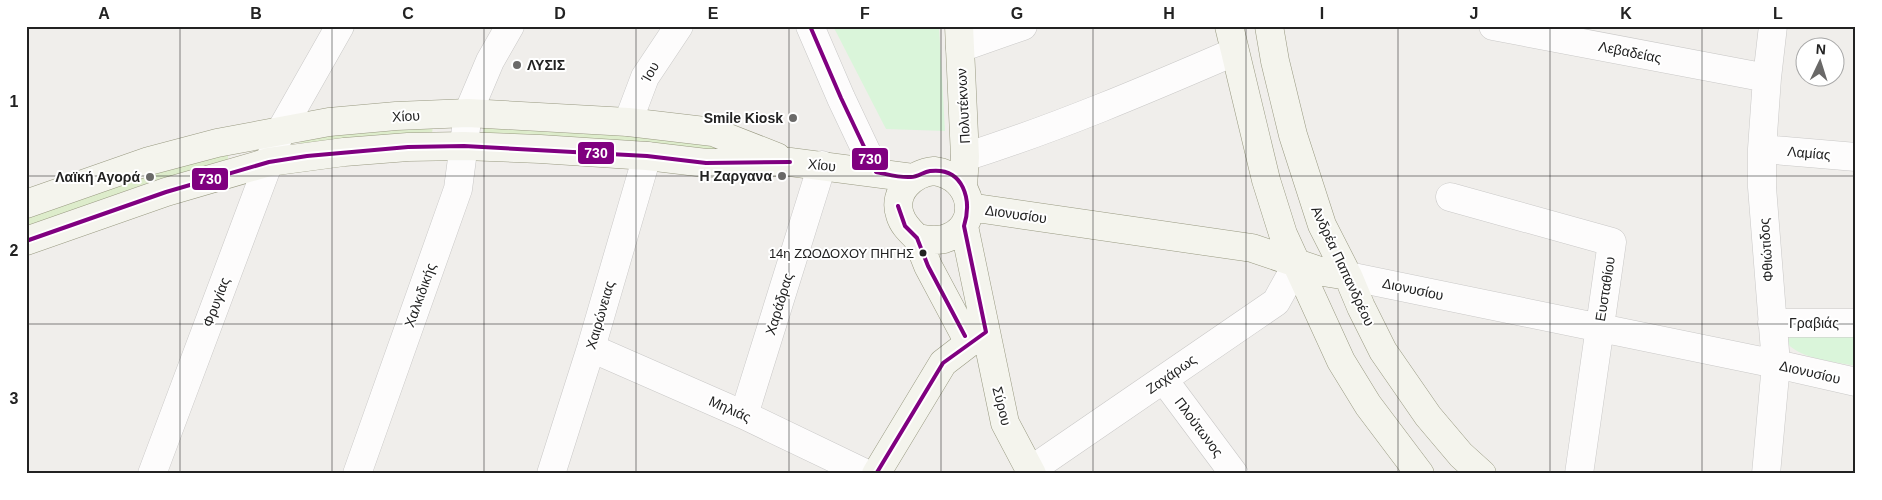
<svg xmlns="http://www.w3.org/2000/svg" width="1882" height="500" font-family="Helvetica,sans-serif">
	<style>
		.grass { fill: #ddeccb }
		.park { fill: #daf5da }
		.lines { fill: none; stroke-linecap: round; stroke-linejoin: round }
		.street-casing { stroke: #c9c8c7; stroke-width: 29 }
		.secondary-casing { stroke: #999a82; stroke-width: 29 }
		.street { stroke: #fdfcfc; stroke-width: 28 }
		.secondary { stroke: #f4f4ed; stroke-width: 28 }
		.bus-1-casing { stroke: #fff; stroke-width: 8 }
		.bus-1 { stroke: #800080; stroke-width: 4 }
		.grid { fill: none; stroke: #222; stroke-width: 1; stroke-opacity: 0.55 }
		.poi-dot { fill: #6a6968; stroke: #fff; stroke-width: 2 }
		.bus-dot { fill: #222; stroke: #fff; stroke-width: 2 }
		.labels { text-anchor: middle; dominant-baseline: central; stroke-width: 4; stroke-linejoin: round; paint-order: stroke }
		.bus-label { font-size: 13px; fill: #222; stroke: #fff; text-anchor: end }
		.street-label { font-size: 14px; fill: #222; stroke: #fff }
		.poi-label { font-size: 14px; font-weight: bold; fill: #222; stroke: #fff; text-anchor: end }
		.line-badge { stroke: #fff; stroke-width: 2 }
		.badge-label { font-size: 14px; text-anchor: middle; font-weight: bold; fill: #fff }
		.neatline { fill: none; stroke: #222; stroke-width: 2 }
		.grid-label { font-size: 16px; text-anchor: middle; font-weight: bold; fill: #222 }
	</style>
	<rect width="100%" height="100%" fill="#f0eeeb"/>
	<path class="grass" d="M484 126 719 141V151L485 136 483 132Z
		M433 127 432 133 302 145 300 142 302 136Z
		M228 154V160L225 162 159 179 26 227V213L99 186Z"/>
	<path class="park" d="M833 26H939L945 131 886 129Z
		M1792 335 1856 336V366C1837 362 1801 359 1788 344V339Z"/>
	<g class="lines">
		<defs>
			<path id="street" d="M810 26 841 98 876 172
				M1493 26 1767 78
				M960 48 1023 26
				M628 122 645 77 679 26
				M1762 149 1856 157
				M965 157C1057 128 1146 90 1234 52
				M1450 197 1612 242 1579 474
				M1348 276 1776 364 1856 382
				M1772 323H1856
				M591 348 744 415 867 474
				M1164 380 1234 474
				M744 415 822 165
				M1031 470 1276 302 1297 264
				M152 474 281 130 340 26
				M357 474 458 189 468 113 490 61 510 26
				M551 474 591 348 647 156
				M1766 474 1776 364 1762 187V149L1767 78 1773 26"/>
			<path id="secondary" d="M959 26 965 157 963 186
				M1229 26 1266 180 1283 234 1341 361 1368 405 1420 474
				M1269 26 1275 61 1293 135 1322 225 1348 276 1361 307 1383 351 1428 416 1461 455 1482 474
				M934 171C974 176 983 228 944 239 935 241 926 240 917 238 910 231 903 225 900 215 892 192 913 173 934 171Z
				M26 204 149 161 217 143 329 122 396 116 468 113 628 122 713 132 777 157
				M969 207 1252 248 1323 272 1348 276
				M964 226 1005 423 1032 474
				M917 238 928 266 969 343
				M26 241 166 192 269 162 344 152 408 147 464 146 540 149 647 156 706 163 790 162 913 178
				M876 474 943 363 969 343 986 332"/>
		</defs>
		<use href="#street" class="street-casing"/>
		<use href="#secondary" class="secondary-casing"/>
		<use href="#street" class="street"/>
		<use href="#secondary" class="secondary"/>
		<defs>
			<path id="bus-1" d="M810 26 841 98 876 172C887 174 899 178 911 177 918 177 923 172 930 171 964 167 972 200 964 226L986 332 943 363 876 474
				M898 206 905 226 917 238 928 266 965 336
				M26 241 166 192 269 162 307 156 408 147 464 146 647 156 706 163 790 162"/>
		</defs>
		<use href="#bus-1" class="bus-1-casing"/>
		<use href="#bus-1" class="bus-1"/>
	</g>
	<path class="grid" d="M180 26V474M332 26V474M484 26V474M636 26V474M789 26V474M941 26V474M1093 26V474M1246 26V474M1398 26V474M1550 26V474M1702 26V474M26 176H1856M26 324H1856"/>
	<g class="poi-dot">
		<circle cx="517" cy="65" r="5"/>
		<circle cx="793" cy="118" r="5"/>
		<circle cx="782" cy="176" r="5"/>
		<circle cx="150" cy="177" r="5"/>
	</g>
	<circle class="bus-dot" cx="923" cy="253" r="4.5"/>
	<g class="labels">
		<g class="bus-label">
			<text x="914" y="253">14η ΖΩΟΔΟΧΟΥ ΠΗΓΗΣ</text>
		</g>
		<g class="street-label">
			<text transform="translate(1630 52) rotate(11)">Λεβαδείας</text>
			<text transform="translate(650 72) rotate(-60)">Ίου</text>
			<text transform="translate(963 106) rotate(-93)">Πολυτέκνων</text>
			<text transform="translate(406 116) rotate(-3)">Χίου</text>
			<text transform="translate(1809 153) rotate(5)">Λαμίας</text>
			<text transform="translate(822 165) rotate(6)">Χίου</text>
			<text transform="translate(1016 214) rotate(8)">Διονυσίου</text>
			<text transform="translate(1766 250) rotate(-94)">Φθιώτιδος</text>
			<text transform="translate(1343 266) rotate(65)">Ανδρέα Παπανδρέου</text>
			<text transform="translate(1413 289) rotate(12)">Διονυσίου</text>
			<text transform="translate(1605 289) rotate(-81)">Ευσταθίου</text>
			<text transform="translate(420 295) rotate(-70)">Χαλκιδικής</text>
			<text transform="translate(216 302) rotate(-69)">Φρυγίας</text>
			<text transform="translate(779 304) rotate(-73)">Χαράδρας</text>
			<text transform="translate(600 315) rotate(-74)">Χαιρώνειας</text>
			<text x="1814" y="323">Γραβιάς</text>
			<text transform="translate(1810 372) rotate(13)">Διονυσίου</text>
			<text transform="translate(1171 374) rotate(-35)">Ζαχάρως</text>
			<text transform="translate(1002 406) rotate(76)">Σύρου</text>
			<text transform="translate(730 409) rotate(24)">Μηλιάς</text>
			<text transform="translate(1199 427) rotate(53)">Πλούτωνος</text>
		</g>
		<g class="poi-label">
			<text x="527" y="65" text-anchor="start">ΛΥΣΙΣ</text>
			<text x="783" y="118">Smile Kiosk</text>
			<text x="772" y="176">Η Ζαργανα</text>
			<text x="140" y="177">Λαϊκή Αγορά</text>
		</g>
	</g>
	<g class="line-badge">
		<rect x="577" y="141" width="38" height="24" rx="5" fill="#800080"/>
		<rect x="851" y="147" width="38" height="24" rx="5" fill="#800080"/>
		<rect x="191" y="167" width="38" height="24" rx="5" fill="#800080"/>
	</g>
	<g class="badge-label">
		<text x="596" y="158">730</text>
		<text x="870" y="164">730</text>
		<text x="210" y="184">730</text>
	</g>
	<rect width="1882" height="500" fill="none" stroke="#ffffff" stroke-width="55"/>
	<g transform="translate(1820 62) rotate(4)"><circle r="24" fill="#ffffff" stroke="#a7a7a7"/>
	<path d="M0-4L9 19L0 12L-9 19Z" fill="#6a6968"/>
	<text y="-8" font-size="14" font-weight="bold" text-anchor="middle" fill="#222222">N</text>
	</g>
	<rect x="28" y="28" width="1826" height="444" class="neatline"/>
	<g class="grid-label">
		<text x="104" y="19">A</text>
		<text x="256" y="19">B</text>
		<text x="408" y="19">C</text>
		<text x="560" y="19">D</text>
		<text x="713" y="19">E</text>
		<text x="865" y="19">F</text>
		<text x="1017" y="19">G</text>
		<text x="1169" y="19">H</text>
		<text x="1322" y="19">I</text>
		<text x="1474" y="19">J</text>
		<text x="1626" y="19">K</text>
		<text x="1778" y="19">L</text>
		<text x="14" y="107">1</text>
		<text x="14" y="256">2</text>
		<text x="14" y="404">3</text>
	</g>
</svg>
